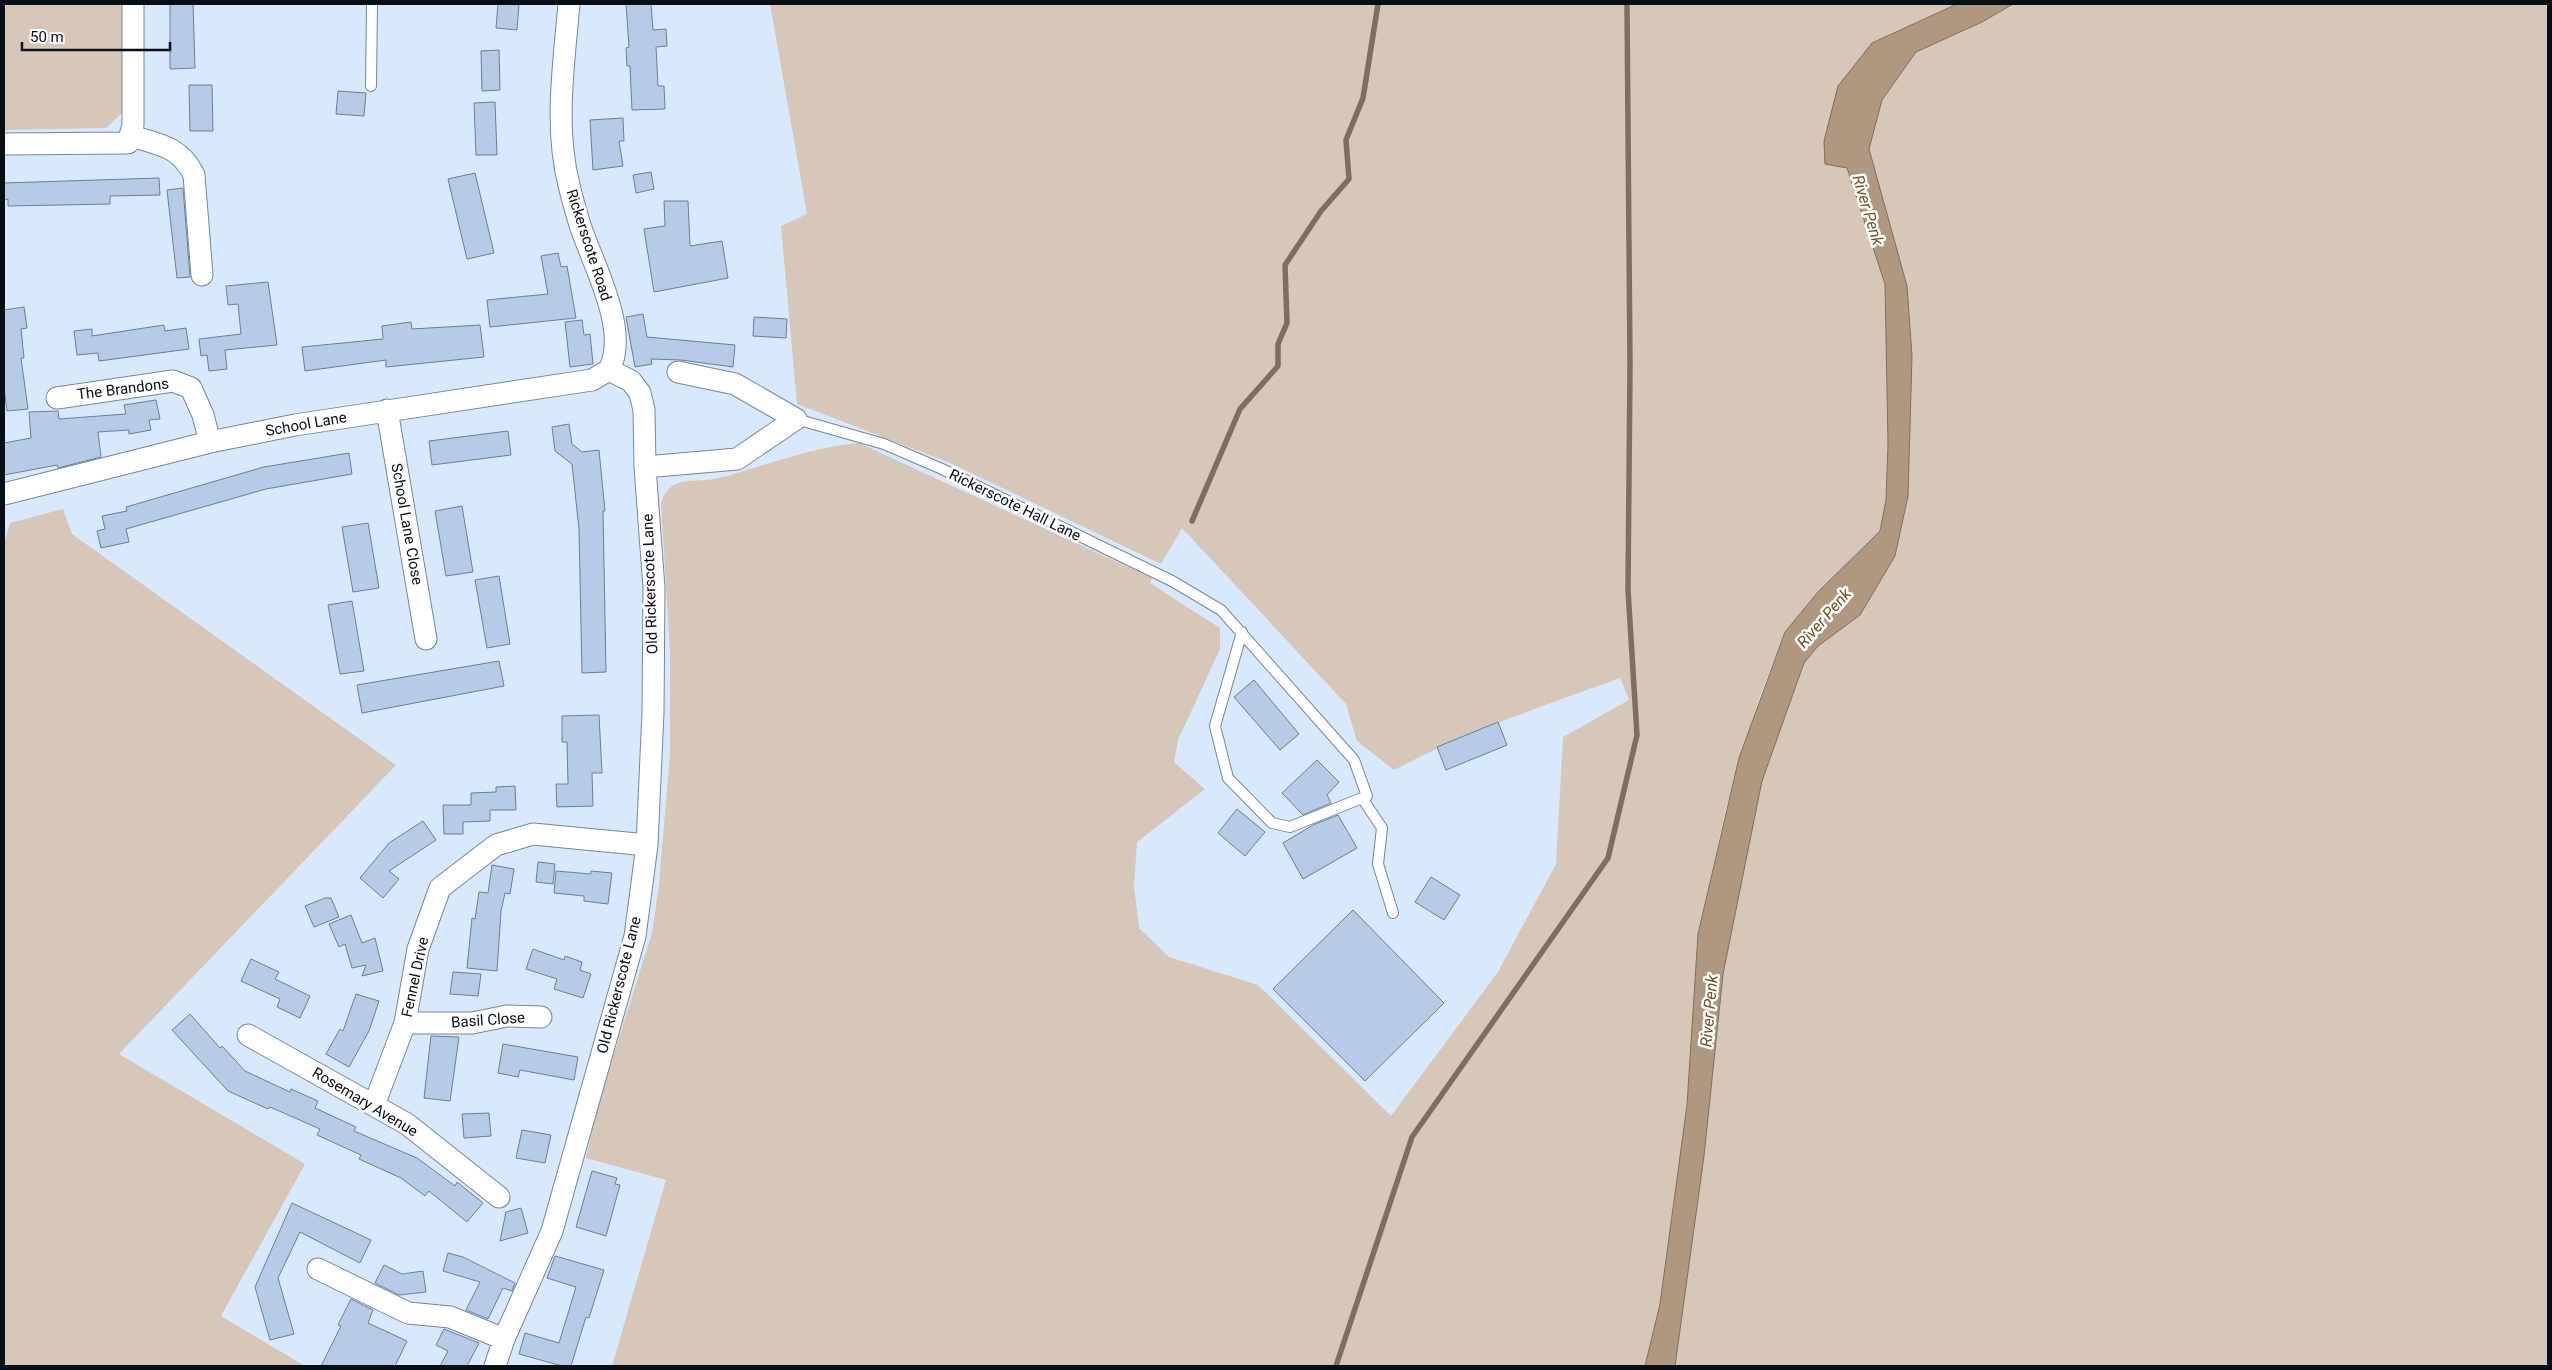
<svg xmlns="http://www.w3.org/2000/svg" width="2552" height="1370" font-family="Roboto,sans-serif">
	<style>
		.green { fill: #d6c7b8 }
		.water { fill: #af987f; stroke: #7d6f60 }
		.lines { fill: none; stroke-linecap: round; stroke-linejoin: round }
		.stream { stroke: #7d6f60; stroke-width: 5.5 }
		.building { fill: #b6cbe6; stroke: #6c7e95 }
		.lane-casing { stroke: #74869d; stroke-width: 12 }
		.street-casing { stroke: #74869d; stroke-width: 23 }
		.lane { stroke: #fff; stroke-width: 10 }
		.street { stroke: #fff; stroke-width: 21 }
		.labels { text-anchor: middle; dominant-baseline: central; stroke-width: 5; stroke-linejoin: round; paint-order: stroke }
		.street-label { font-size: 15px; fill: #070e16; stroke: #fff }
		.water-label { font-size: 16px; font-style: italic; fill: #724f24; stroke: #fff }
	</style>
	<rect width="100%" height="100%" fill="#d9e9fd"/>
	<path class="green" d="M4 4H123V112L106 128 4 130Z
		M770 4H1957L1838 86 1833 111 1847 168 1885 284 1888 445 1886 500 1880 531 1858 552 1785 632 1759 699 1726 809 1698 934 1687 1105 1660 1304 1645 1366H612L666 1180 586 1158 596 1111 652 933 659 884 670 754V650L661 503C663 496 667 489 674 485 688 478 704 482 719 478 765 466 811 447 859 443L1152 578 1150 583 1220 628V649L1178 740 1174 762 1205 789 1137 842 1134 885 1139 928 1169 957 1258 985 1391 1116 1498 972 1556 864 1563 737 1629 700 1620 678C1543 706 1466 732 1394 770L1357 741 1346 704 1182 528 1161 564 950 463 797 404 781 226 807 214Z
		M2013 4H2548V1366H1675L1704 1156 1723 974 1762 781 1804 663 1818 646 1860 615 1908 496 1912 356 1907 286 1869 149 1882 100 1916 52 1982 22Z
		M63 509 72 534 396 765 119 1054 305 1164 221 1316 305 1366H4V544L10 523Z"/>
	<path class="water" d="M1957 4H2013L1982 22 1916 52 1882 100 1869 149 1907 286 1912 356 1908 496 1895 556 1860 615 1818 646 1804 663 1762 781 1723 974 1704 1156 1675 1366H1645L1660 1304 1687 1105 1698 934 1739 758 1785 632 1818 592 1880 531 1886 500 1888 445 1885 284 1847 168 1825 164 1824 141 1838 86 1872 43Z"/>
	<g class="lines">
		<path class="stream" d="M1192 521 1240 409 1278 366V344L1287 323 1285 265 1321 211 1349 179 1346 140 1363 98 1378 4
			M1336 1366 1412 1137 1608 858 1637 735 1628 590 1630 366 1627 4"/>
	</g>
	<path class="building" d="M170 4H193L195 68 170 69Z
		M498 4H519L517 30 496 28Z
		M626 4H651L653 30 666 29 667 46 656 47 658 86H664L665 109 632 110 630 66H627L626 48 629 47Z
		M499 50 500 90 482 91 481 51Z
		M189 85H212L213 131H190Z
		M338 91 366 93 364 116 336 114Z
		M495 102 497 155H476L474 103Z
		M623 118 624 141H619L623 166 593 170 590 120Z
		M651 172 654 189 636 193 633 175Z
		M475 173 494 253 467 259 448 179Z
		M159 178 160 195 110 196V204L8 206V199L4 200V183Z
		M183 188 190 277 177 278 167 190Z
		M664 201H688L690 246 722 241 728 278 654 292 644 229 665 226Z
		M558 253 561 267 567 266 576 318 490 327 487 300 548 294 541 256Z
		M268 282 277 345 225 350 227 369 209 371 207 355 201 356 199 339 241 334 238 304 228 305 226 286Z
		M24 307 27 328 21 329 24 358H21L28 409 7 411 4 388V310Z
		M643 314 647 337 735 345 733 367 681 360 651 359 652 364 635 367 626 317Z
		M754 317 787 319 786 338 753 336Z
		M582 320 584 335 590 334 593 364 570 367 565 322Z
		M411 322 412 329 480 325 484 357 386 367V360L305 371 302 347 383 339 382 326Z
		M164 325 165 331 186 328 189 349 99 361 98 353 77 355 74 331 92 329V336Z
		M156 400 160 419 149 420 151 430 129 434V430L98 432 101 457 58 468 57 465 4 475V443L31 438 29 412 58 411 59 419 126 414 124 405Z
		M569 424 572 444 582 452 599 450 605 511H603L606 672 582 673 579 529 572 464 555 451 552 427Z
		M508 431 511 455 432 465 429 441Z
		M349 453 352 474 266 489 126 529 129 542 101 548 97 531 105 529 102 516 127 511 126 507 264 467Z
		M462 506 473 572 446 576 435 511Z
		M368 523 379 588 353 592 342 527Z
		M499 576 510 644 487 648 475 580Z
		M352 601 364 671 340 674 328 605Z
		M499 661 504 686 362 713 357 685Z
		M1254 680 1299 734 1280 750 1234 697Z
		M599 715 602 773H592L593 806 557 807 556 784H568L567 742H562V716Z
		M1498 722 1507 745 1446 770 1437 747Z
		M1317 760 1339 782 1327 795 1331 803 1303 815 1282 793Z
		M515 786 516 810H490V821L463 822V834H444L443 805H471V793L496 792V787Z
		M1237 809 1265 832 1245 856 1218 833Z
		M1338 815 1357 848 1303 879 1283 843 1313 825Z
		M423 821 436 840 389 871 399 879 383 898 360 878 389 843Z
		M538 862 555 864 553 884 536 882Z
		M492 865 514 869 510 894 505 893 501 911 497 971 467 968 472 918 475 919 479 892 488 893Z
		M556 871 591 874V871L612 873 608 904 584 901V896L554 893Z
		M1431 877 1460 895 1444 920 1415 902Z
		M325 898H331L339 917 314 927 305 906Z
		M1353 910 1444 1003 1365 1081 1273 989Z
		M351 915 362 943 375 938 383 971 362 976 366 965 352 968 345 944 339 947 329 924Z
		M533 949 564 960 565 956 582 962 580 970 591 974 583 998 554 989 557 979 526 969Z
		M251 959 279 972 275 979 310 996 300 1018 277 1007 280 999 241 981Z
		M453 972 481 974 478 996 450 994Z
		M356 994 379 1001 369 1031 349 1067 326 1054 340 1029 343 1031Z
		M190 1014 220 1048 222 1046 245 1071 290 1092 291 1089 318 1101 315 1108 356 1127 354 1131 417 1158 455 1186 457 1182 483 1203 467 1222 429 1191 425 1196 401 1178 359 1159 361 1155 317 1135 320 1129 270 1107 268 1109 228 1091 172 1030Z
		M431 1036 459 1037 450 1101 424 1098Z
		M503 1044 578 1057 574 1080 520 1070 518 1077 498 1073Z
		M489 1113 491 1136 464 1138 462 1114Z
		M522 1130 551 1135 545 1163 516 1158Z
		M592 1171 617 1178 615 1184 620 1185 606 1236 576 1227Z
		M292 1203 371 1240 360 1263 300 1232 278 1278 294 1334 270 1340 255 1287Z
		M521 1208 528 1233 500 1241 506 1212Z
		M448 1253 463 1257 515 1283 512 1291 503 1288 488 1319 466 1310 480 1282 443 1271Z
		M555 1256 604 1270 589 1318 586 1317 571 1366H562L519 1354 525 1333 559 1343 576 1287 547 1278Z
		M384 1265 402 1274 423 1271 426 1292 399 1295 375 1283Z
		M351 1299 373 1310 368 1323 407 1341 395 1366H321L341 1326 338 1325Z
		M444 1329 479 1343 467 1366H440L448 1351 436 1345Z"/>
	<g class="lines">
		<defs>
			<path id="lane" d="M371 86 372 4
				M796 419 884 444 942 469 1172 581 1221 610 1354 760 1367 796 1290 827 1272 823 1228 778 1215 726 1242 632
				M1362 798 1382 828 1378 864 1393 913"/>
			<path id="street" d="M131 136C158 144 180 146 194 175L202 275
				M4 144 128 143 133 125V4
				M57 398 173 381 191 388 203 415 210 442
				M387 410 426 639
				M645 467 737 459 796 419 735 384 678 372
				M4 494 210 442 295 425 592 380 609 370
				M405 1023H472L507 1016 541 1017
				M248 1035 407 1124 499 1197
				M374 1105 405 1023 418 949 440 888 496 845 533 834 647 845
				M318 1269 408 1313 450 1317 504 1339
				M495 1366 504 1339 552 1231 635 936 647 845 653 712 654 588 645 467 644 410 640 393 631 381 609 370C630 330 593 265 580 225 576 212 572 198 569 185 554 126 564 63 569 4"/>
		</defs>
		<use href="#lane" class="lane-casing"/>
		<use href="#street" class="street-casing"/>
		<use href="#lane" class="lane"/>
		<use href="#street" class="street"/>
	</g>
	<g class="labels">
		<g class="street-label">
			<text transform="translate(589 245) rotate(72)">Rickerscote Road</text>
			<text transform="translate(123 389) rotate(-7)">The Brandons</text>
			<text transform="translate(306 424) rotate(-10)">School Lane</text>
			<text transform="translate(1015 505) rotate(26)">Rickerscote Hall Lane</text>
			<text transform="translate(407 524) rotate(80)">School Lane Close</text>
			<text transform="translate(650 584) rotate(-92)">Old Rickerscote Lane</text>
			<text transform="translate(415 977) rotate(-78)">Fennel Drive</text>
			<text transform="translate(619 985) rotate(-76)">Old Rickerscote Lane</text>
			<text transform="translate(488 1020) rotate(-4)">Basil Close</text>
			<text transform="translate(365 1102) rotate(31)">Rosemary Avenue</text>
		</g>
		<g class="water-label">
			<text transform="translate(1868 210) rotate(73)">River Penk</text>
			<text transform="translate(1824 618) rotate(-49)">River Penk</text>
			<text transform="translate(1709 1011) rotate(-85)">River Penk</text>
		</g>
	</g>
	<rect width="2552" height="1370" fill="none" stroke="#070e16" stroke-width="10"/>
	<path d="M22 42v8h148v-8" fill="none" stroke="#070e16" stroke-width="2.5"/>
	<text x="30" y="42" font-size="15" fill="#070e16" stroke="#ffffff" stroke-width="4" paint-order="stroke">50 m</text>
</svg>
